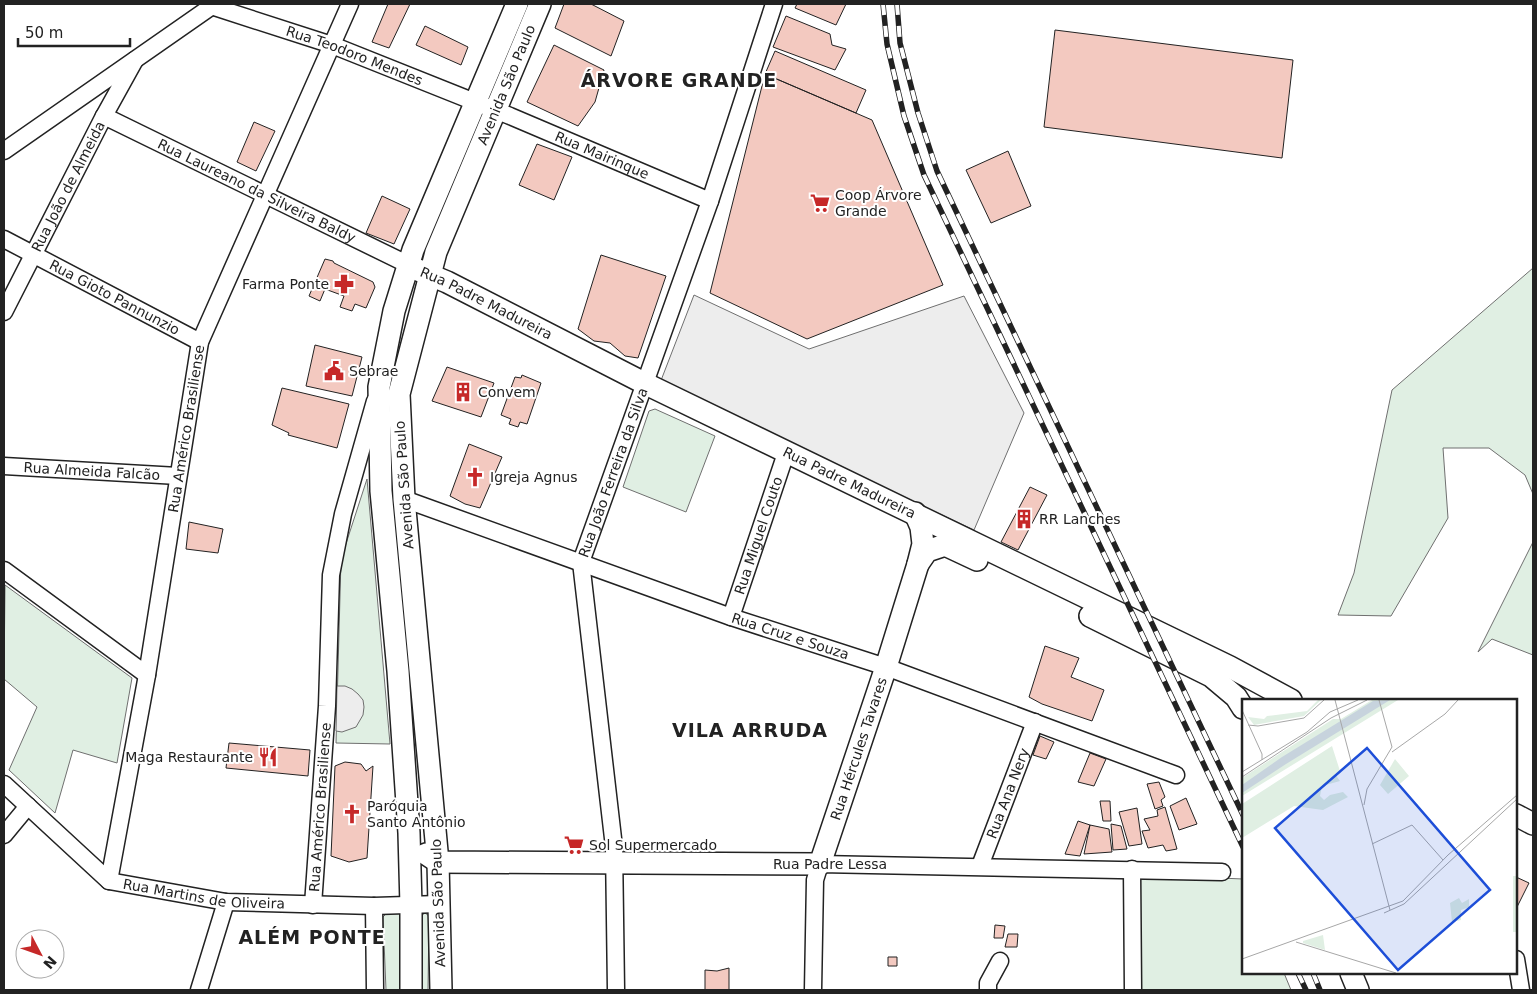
<svg xmlns="http://www.w3.org/2000/svg" width="1537" height="994" font-family="'DejaVu Sans',sans-serif">
	<style>
		.green { fill: #e0efe3; stroke: #6f6f6f }
		.parking { fill: #ededed; stroke: #6f6f6f }
		.building { fill: #f3c9c0; stroke: #222 }
		.lines { fill: none; stroke-linecap: round; stroke-linejoin: round }
		.minor-casing { stroke: #222; stroke-width: 19 }
		.major-casing { stroke: #222; stroke-width: 24 }
		.minor { stroke: #fff; stroke-width: 16 }
		.major { stroke: #fff; stroke-width: 21 }
		.rail-casing { stroke: #222; stroke-width: 5.5 }
		.rail { stroke: #fff; stroke-width: 4; stroke-dasharray: 11; stroke-linecap: butt }
		.labels { text-anchor: middle; dominant-baseline: central; stroke-width: 4; stroke-linejoin: round; paint-order: stroke }
		.street-label { font-size: 14px; fill: #222; stroke: #fff }
		.poi-label { font-size: 14px; fill: #222; stroke: #fff; text-anchor: start }
		.district-label { font-size: 19px; font-weight: bold; letter-spacing: 1px; fill: #222; stroke: #fff }
		.inset-road { fill: none; stroke: #a7a7a7; stroke-width: 1 }
		.view { fill: #1d4ed8; fill-opacity: 0.15; stroke: #1d4ed8; stroke-width: 2.5 }
		.inset-edge { fill: none; stroke: #222; stroke-width: 2.5 }
	</style>
	<rect width="100%" height="100%" fill="#fff"/>
	<path class="green" d="M1533 268V494L1525 475 1489 448H1443L1448 518 1391 616 1338 615 1354 573 1392 390Z
		M655 409 715 436 686 512 623 487 649 411Z
		M367 479 390 744 336 743 341 559Z
		M1533 542V655L1492 639 1478 652Z
		M5 585 132 678 117 763 73 750 55 813 9 770 37 707 4 679Z
		M1140 877H1197L1243 879V973H1284L1291 990H1139Z
		M400 911 406 916V990H386L383 917 387 913Z
		M425 913 429 916 428 990H419L421 916Z"/>
	<path class="parking" d="M694 295 809 349 964 296 1024 413 974 530 660 383Z
		M337 686H345L352 689 358 694 363 700 364 707 363 715 356 727 342 732 336 731Z"/>
	<path class="building" d="M388 4H410L389 48 372 42Z
		M564 4H591L624 21 611 56 555 28Z
		M797 4H846L836 25 795 8Z
		M786 16 830 34 832 45 846 49 835 70 773 47Z
		M425 26 468 47 461 65 416 45Z
		M1055 30 1293 60 1282 158 1044 127Z
		M554 45 604 70 595 102 578 126 527 102Z
		M775 51 866 90 856 113 765 74Z
		M765 74 872 120 943 285 807 339 710 293Z
		M254 122 275 131 256 171 237 162Z
		M537 144 572 157 554 200 519 185Z
		M1008 151 1031 206 991 223 966 170Z
		M382 196 410 209 394 244 366 233Z
		M601 255 666 276 638 358 625 356 610 343 594 341 578 329Z
		M325 259 333 261 334 263 373 282 375 287 366 308 355 304 352 311 340 307 344 296 325 289 320 301 309 296Z
		M315 345 362 357 352 396 306 386Z
		M447 367 494 383 481 417 432 401Z
		M522 375 541 383 527 424 520 422 518 427 509 424 511 419 501 415 515 377 521 378Z
		M282 388 349 404 337 448 288 435 289 433 272 425Z
		M469 444 502 457 480 508 465 504 450 496Z
		M1030 487 1047 495 1018 550 1001 542Z
		M189 522 223 529 218 553 186 549Z
		M1045 646 1079 658 1071 677 1104 690 1092 721 1042 704 1029 697Z
		M1040 736 1054 742 1046 759 1033 755Z
		M229 743 310 750 308 776 226 768Z
		M1090 753 1106 759 1094 786 1078 782Z
		M345 762 361 764 366 771 373 766 367 858 349 862 331 856 335 766Z
		M1159 782 1165 797 1161 800 1163 806 1155 809 1147 784Z
		M1186 798 1197 824 1179 830 1170 806Z
		M1100 801H1110L1111 821H1103Z
		M1165 807 1177 849 1166 851 1163 845 1148 848 1142 831 1150 830 1144 819 1158 816 1157 810Z
		M1137 808 1142 844 1129 846 1119 812Z
		M1078 821 1090 825 1080 856 1065 854Z
		M1111 824 1121 826 1127 849 1113 850Z
		M1090 825 1109 829 1112 852 1084 854Z
		M1516 877 1529 883 1516 909Z
		M995 925 1005 926 1003 938H994Z
		M1008 934H1018L1017 947H1005Z
		M888 957H897V966H888Z
		M729 968V990H705V970L717 971Z"/>
	<g class="lines">
		<defs>
			<g id="minor">
				<path id="s1" d="M210 4 211 6 332 45 510 116 710 201"/>
				<path id="s2" d="M104 116 409 265"/>
				<path d="M4 151 215 4"/>
				<path id="s3" d="M4 239 200 342"/>
				<path id="s4" d="M4 312 104 116 135 60"/>
				<path id="s5" d="M4 466 178 476"/>
				<path id="s6" d="M404 499 731 617 886 667 1176 775"/>
				<path d="M4 570 147 675"/>
				<path id="s7" d="M731 617 786 453"/>
				<path id="s8" d="M4 784 109 881 226 902 374 906 439 904"/>
				<path d="M4 835 28 806"/>
				<path id="s9" d="M980 866 1035 722"/>
				<path d="M1132 869 1133 990"/>
				<path id="s10" d="M109 881 147 675 200 342 350 4"/>
				<path id="s11" d="M313 905 327 706 331 575 343 514 375 401"/>
				<path d="M374 906 375 990"/>
				<path d="M1516 959 1521 990"/>
				<path d="M199 990 226 902"/>
				<path id="s12" d="M616 990 614 847 581 562 710 201 774 4"/>
				<path d="M813 990 815 880 820 864 1222 872"/>
				<path d="M988 990V983L1000 961"/>
			</g>
			<g id="major">
				<path id="s13" d="M418 270 447 282 644 383 1230 667 1291 700"/>
				<path d="M918 564 927 551 945 545 977 560"/>
				<path d="M1090 616 1211 676 1236 697 1243 708"/>
				<path d="M1516 815 1533 824"/>
				<path id="s14" d="M426 854 438 862 820 864 886 667 918 564 923 544 921 527 915 513"/>
				<path d="M1351 973 1358 990"/>
				<path d="M411 990V906L409 833 398 671 381 491 379 387 394 311 413 250 517 4"/>
				<path id="s15" d="M441 990 438 862 404 499 399 394 436 252 540 4"/>
			</g>
		</defs>
		<use href="#minor" class="minor-casing"/>
		<use href="#major" class="major-casing"/>
		<use href="#minor" class="minor"/>
		<use href="#major" class="major"/>
		<defs>
			<path id="rail" d="M883 4 887 44 904 116 924 175 1243 847
				M897 4 900 43 918 113 937 171 1243 815
				M1298 973 1306 990
				M1313 973 1320 990"/>
		</defs>
		<use href="#rail" class="rail-casing"/>
		<use href="#rail" class="rail"/>
	</g>
	<defs>
		<symbol id="supermarket-bare" viewBox="-9 -9 18 18"><path d="M-6-5.5h2.5l.6 2H6L4.5 2H-2.5L-4.4-4H-6ZM-1.5 3.2a1.3 1.3 0 1 0 .1 0ZM3 3.2a1.3 1.3 0 1 0 .1 0Z" fill="#c62828" stroke="#fff" stroke-width="2.5" paint-order="stroke"/></symbol>
		<symbol id="pharmacy-bare" viewBox="-9 -9 18 18"><path d="M-2-6h4v4h4v4h-4v4h-4v-4h-4v-4h4Z" fill="#c62828" stroke="#fff" stroke-width="2.5" paint-order="stroke"/></symbol>
		<symbol id="civic-bare" viewBox="-9 -9 18 18"><path d="M-.6-6.5H3V-4.5H.6V-3L4-1V1h2V6H-6V1h2V-1L-.6-3ZM-1.2 2.5V6h2.4V2.5Z" fill="#c62828" stroke="#fff" stroke-width="2.5" paint-order="stroke"/></symbol>
		<symbol id="building-bare" viewBox="-9 -9 18 18"><path d="M-4-6H4V6H1V3H-1V6H-4ZM-2.5-4.3h1.7v1.8h-1.7ZM.8-4.3h1.7v1.8H.8ZM-2.5-1h1.7V.8h-1.7ZM.8-1h1.7V.8H.8Z" fill="#c62828" stroke="#fff" stroke-width="2.5" paint-order="stroke"/></symbol>
		<symbol id="church-bare" viewBox="-9 -9 18 18"><path d="M-1.2-6h2.4v3.5h3.3v2.4h-3.3V6h-2.4V-.1h-3.3v-2.4h3.3Z" fill="#c62828" stroke="#fff" stroke-width="2.5" paint-order="stroke"/></symbol>
		<symbol id="restaurant-bare" viewBox="-9 -9 18 18"><path d="M-5-6h1v4h1v-4h1v4h1v-4h1v5L-1.5 .5V6h-2V.5L-5-1ZM5-6V6H3V1.5H1.5Q1.5-4 5-6Z" fill="#c62828" stroke="#fff" stroke-width="2.5" paint-order="stroke"/></symbol>
	</defs>
	<g fill-rule="evenodd">
		<use href="#supermarket-bare" x="806" y="189" width="28" height="28"/>
		<use href="#pharmacy-bare" x="330" y="270" width="28" height="28"/>
		<use href="#civic-bare" x="320" y="357" width="28" height="28"/>
		<use href="#building-bare" x="449" y="378" width="28" height="28"/>
		<use href="#church-bare" x="461" y="463" width="28" height="28"/>
		<use href="#building-bare" x="1010" y="505" width="28" height="28"/>
		<use href="#restaurant-bare" x="254" y="743" width="28" height="28"/>
		<use href="#church-bare" x="338" y="800" width="28" height="28"/>
		<use href="#supermarket-bare" x="560" y="831" width="28" height="28"/>
	</g>
	<g class="labels">
		<g class="street-label">
			<text stroke="none"><textPath href="#s1" startOffset="154">Rua Teodoro Mendes</textPath></text>
			<text stroke="none"><textPath href="#s15" startOffset="926">Avenida São Paulo</textPath></text>
			<text stroke="none"><textPath href="#s1" startOffset="421">Rua Mairinque</textPath></text>
			<text stroke="none"><textPath href="#s4" startOffset="141">Rua João de Almeida</textPath></text>
			<text stroke="none"><textPath href="#s2" startOffset="170">Rua Laureano da Silveira Baldy</textPath></text>
			<text stroke="none"><textPath href="#s3" startOffset="125">Rua Gioto Pannunzio</textPath></text>
			<text stroke="none"><textPath href="#s13" startOffset="76">Rua Padre Madureira</textPath></text>
			<text stroke="none"><textPath href="#s10" startOffset="459">Rua Américo Brasiliense</textPath></text>
			<text stroke="none"><textPath href="#s5" startOffset="88">Rua Almeida Falcão</textPath></text>
			<text stroke="none"><textPath href="#s12" startOffset="525">Rua João Ferreira da Silva</textPath></text>
			<text stroke="none"><textPath href="#s13" startOffset="481">Rua Padre Madureira</textPath></text>
			<text transform="translate(404 485) rotate(-94)">Avenida São Paulo</text>
			<text stroke="none"><textPath href="#s7" startOffset="86">Rua Miguel Couto</textPath></text>
			<text stroke="none"><textPath href="#s6" startOffset="410">Rua Cruz e Souza</textPath></text>
			<text stroke="none"><textPath href="#s14" startOffset="518">Rua Hércules Tavares</textPath></text>
			<text stroke="none"><textPath href="#s9" startOffset="78">Rua Ana Nery</textPath></text>
			<text stroke="none"><textPath href="#s11" startOffset="98">Rua Américo Brasiliense</textPath></text>
			<text x="830" y="864">Rua Padre Lessa</text>
			<text stroke="none"><textPath href="#s8" startOffset="239">Rua Martins de Oliveira</textPath></text>
			<text transform="translate(438 903) rotate(-92)">Avenida São Paulo</text>
		</g>
		<g class="poi-label">
			<text x="835" y="195">Coop Árvore<tspan x="835" dy="16">Grande</tspan></text>
			<text x="329" y="284" text-anchor="end">Farma Ponte</text>
			<text x="349" y="371">Sebrae</text>
			<text x="478" y="392">Convem</text>
			<text x="490" y="477">Igreja Agnus</text>
			<text x="1039" y="519">RR Lanches</text>
			<text x="253" y="757" text-anchor="end">Maga Restaurante</text>
			<text x="367" y="806">Paróquia<tspan x="367" dy="16">Santo Antônio</tspan></text>
			<text x="589" y="845">Sol Supermercado</text>
		</g>
		<g class="district-label">
			<text x="679" y="80">ÁRVORE GRANDE</text>
			<text x="750" y="730">VILA ARRUDA</text>
			<text x="312" y="937">ALÉM PONTE</text>
		</g>
	</g>
	<g transform="translate(1242 699)">
		<rect width="275" height="275" fill="#fff"/>
		<path d="M76 1H79L62 17 12 26 6 18 22 20 25 17 65 12ZM130 1H156L0 97V79L91 20H99ZM90 47 98 72 93 75 98 82 80 87 78 97 82 101 88 96 101 93 106 98 81 111 52 107 0 139V105ZM153 60 167 77 146 95 138 86ZM271 177H275V233H271ZM217 199 220 204 227 200V208L219 211V221L210 223 208 204ZM81 236 83 251 61 244V242Z" fill="#e0efe3"/>
		<path d="M148 1 44 65 0 94V86L40 58 131 2Z" fill="#c7d3dd"/>
		<path class="inset-road" d="M93 1 148 211M0 11 20 55V61M6 26 16 27 62 19 82 1M150 53 203 15 216 1M0 73 65 33 88 13 116 1M0 78 89 19 125 1M122 106 125 90 150 48 137 1M130 145 170 126 201 161M142 214 162 205 275 100M54 243 154 274M0 260 161 202 206 156 275 96"/>
		<path class="view" d="M125 49 248 191 156 271 33 129Z"/>
		<rect width="275" height="275" class="inset-edge"/>
	</g>
	<rect width="1537" height="994" fill="none" stroke="#222222" stroke-width="10"/>
	<g transform="translate(40 954) rotate(131)"><circle r="24" fill="#ffffff" stroke="#a7a7a7"/>
	<path d="M0-4L9 19L0 12L-9 19Z" fill="#c62828"/>
	<text y="-8" font-size="14" font-weight="bold" text-anchor="middle" fill="#222222">N</text>
	</g>
	<path d="M18 38v8h112v-8" fill="none" stroke="#222222" stroke-width="2.5"/>
	<text x="25" y="38" font-size="15" fill="#222222" stroke="#ffffff" stroke-width="4" paint-order="stroke">50 m</text>
</svg>
